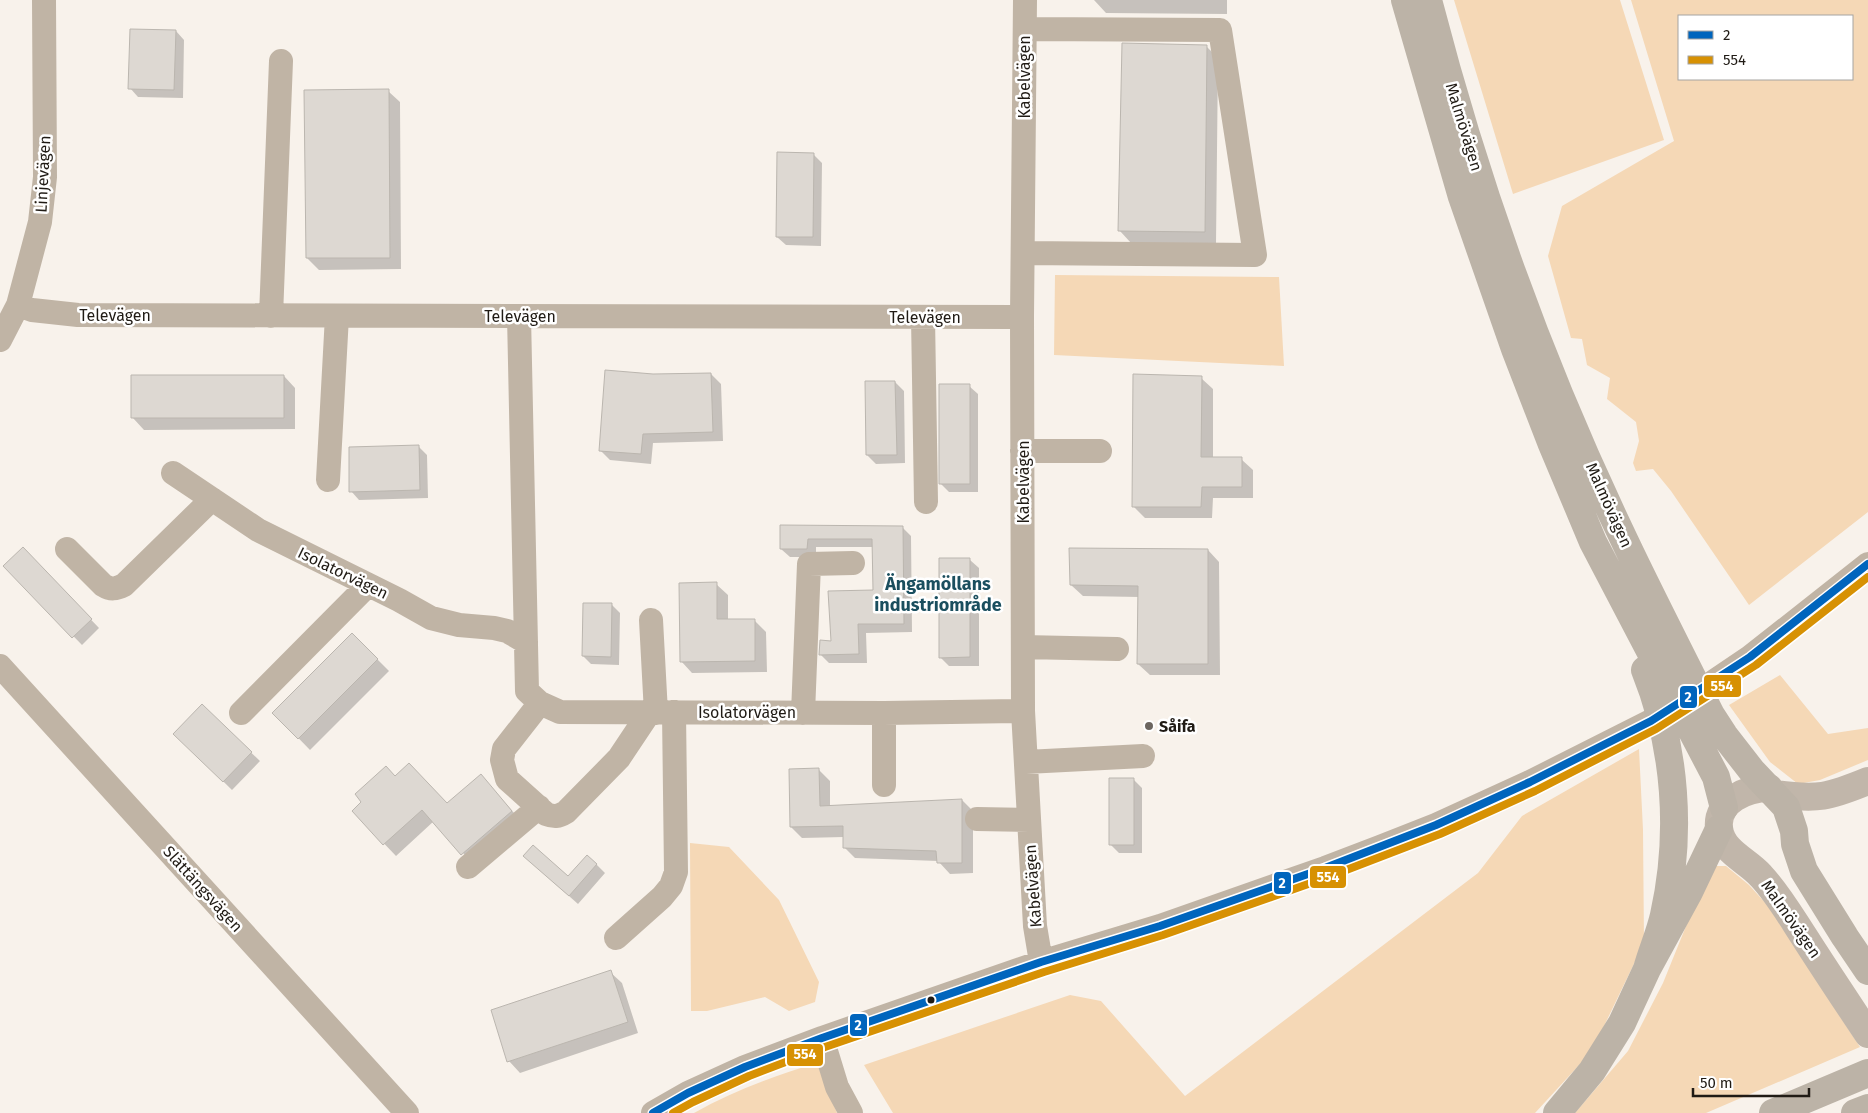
<svg xmlns="http://www.w3.org/2000/svg" width="1868" height="1113" font-family="'Fira Sans',sans-serif">
	<style>
		.green { fill: #f5d8b6; fill-rule: evenodd }
		.shadow { fill: #0003 }
		.building { fill: #ddd8d2; stroke: #bbb6af }
		.lines { fill: none; stroke-linecap: round; stroke-linejoin: round }
		.minor { stroke: #c0b4a5; stroke-width: 24 }
		.major { stroke: #c1b6aa; stroke-width: 28 }
		.highway { stroke: #bcb3a7; stroke-width: 28 }
		.bus-1-casing { stroke: #fff; stroke-width: 11 }
		.bus-2-casing { stroke: #fff; stroke-width: 11 }
		.bus-1 { stroke: #0065bd; stroke-width: 8 }
		.bus-2 { stroke: #d79103; stroke-width: 8 }
		.poi-dot { fill: #6c6660; stroke: #fff; stroke-width: 2 }
		.bus-dot { fill: #201b15; stroke: #fff; stroke-width: 2 }
		.labels { text-anchor: middle; dominant-baseline: central; stroke-width: 5; stroke-linejoin: round; paint-order: stroke }
		.street-label { font-size: 16px; fill: #201b15; stroke: #fff }
		.poi-label { font-size: 16px; font-weight: bold; fill: #201b15; stroke: #fff; text-anchor: start }
		.neighbourhood-label { font-size: 18px; font-weight: bold; fill: #1a4e5e; stroke: #fff }
		.line-badge { stroke: #fff; stroke-width: 2 }
		.badge-label { font-size: 14px; text-anchor: middle; font-weight: bold; fill: #fff }
	</style>
	<rect width="100%" height="100%" fill="#f8f2eb"/>
	<path class="green" d="M1454 0H1620L1664 140 1513 194Z
		M1631 0H1868V512L1749 605 1671 491 1653 469 1636 471 1633 463 1639 441 1636 422 1607 399 1610 378 1587 365 1582 339 1571 338 1548 256 1562 206 1674 141ZM1679 16H1852V79H1679Z
		M1055 275 1279 277 1284 366 1054 355Z
		M1780 675 1828 734 1868 728V760L1820 780 1798 784 1770 762 1729 705Z
		M1639 749 1643 830 1644 943 1592 1051 1535 1113H893L864 1065 1070 995 1101 1001 1185 1096 1478 873 1522 816Z
		M690 843 729 847 779 900 819 982 815 1002 789 1011 765 997 707 1011H691Z
		M1713 866H1726L1749 885 1769 907 1860 1047 1706 1113H1575L1628 1051 1663 983 1697 899Z
		M817 1063 837 1113H694C733 1091 774 1076 817 1063Z"/>
	<path class="shadow" d="M1094 0H1227V14L1106 13Z
		M176 31 184 40 183 98 138 97 130 88Z
		M1206 46 1218 58 1216 244 1131 243 1120 231Z
		M388 91 400 102 401 269 319 270 307 258Z
		M813 154 822 163 821 246 786 245 777 237Z
		M711 374 721 384 723 441 653 443 651 464 610 460 600 450 653 375Z
		M284 376 295 388V429L144 430 133 418Z
		M1201 378 1213 389V458L1241 459 1253 470V498H1213L1212 518H1145L1133 506Z
		M895 382 904 391 905 463 876 464 867 455Z
		M969 386 978 394V492H949L941 484Z
		M418 446 427 455 428 498 359 500 351 491Z
		M781 527H902L911 536 912 632 866 633 867 663H829L820 654 874 591 873 547H816V557H790L781 549Z
		M1208 550 1219 562 1220 675H1150L1138 664 1139 597 1083 596 1071 585Z
		M31 557 99 628 82 645 5 566Z
		M970 560 979 568V666H949L940 657Z
		M716 584 728 595V621L754 620 766 632 767 672 692 673 681 661Z
		M612 605 620 613 619 665 591 664 583 656Z
		M352 634 389 671 310 750 274 713Z
		M202 706 260 761 232 790 175 734Z
		M819 770 830 781V806L962 800 973 811V873L950 874 938 861 855 858 844 847V837L802 838 791 827Z
		M481 776 523 823 474 865 434 821 396 856 353 811 395 777 447 805Z
		M1133 779 1142 788V853H1119L1110 844Z
		M533 864 569 877 596 864 605 873 578 904Z
		M610 972 622 983 638 1033 520 1073 509 1061Z"/>
	<path class="building" d="M130 29 176 30 174 90 128 89Z
		M1122 43 1207 45 1205 232 1118 231Z
		M389 89 390 258H306L304 90Z
		M777 152 814 153 813 237H776Z
		M605 370 653 374 711 373 713 432 643 434 641 454 599 451Z
		M1133 374 1202 376 1201 457H1242V487H1202L1201 507H1132Z
		M131 375H284V418H131Z
		M865 381H895L897 455H866Z
		M939 384H970V484H939Z
		M419 445 420 490 349 492V447Z
		M780 525 903 526 904 624H858L859 654 819 655 820 640 831 641 828 591 873 590 872 539H808L807 549H780Z
		M23 547 92 619 72 638 3 566Z
		M1069 548 1208 549V664H1137L1138 586 1070 585Z
		M939 558H970V657L939 658Z
		M717 582V619H755V661L680 662 679 583Z
		M583 603H612L611 657 582 656Z
		M352 633 378 659 298 739 272 713Z
		M202 704 252 752 223 782 173 734Z
		M409 763 447 803 481 774 512 811 461 855 422 810 383 845 352 811 361 802 355 794 386 766 395 776Z
		M819 768 820 806 962 799V863H937L936 851 843 848V826L790 827 789 769Z
		M1109 778H1134V845H1109Z
		M533 845 568 876 587 855 597 864 569 896 523 856Z
		M611 970 628 1022 507 1062 491 1010Z"/>
	<g class="lines">
		<path class="minor" d="M1025 0 1022 317 1023 711 1035 926 1041 962
			M1023 253 1255 255 1220 30 1025 29
			M18 305 32 310 78 315 1022 317
			M271 316 281 61
			M519 316 527 691 540 703 560 712 884 713 1023 711
			M923 317 926 502
			M0 340 18 305 40 222 45 177 44 0
			M1022 451H1100
			M173 473 258 530 399 600 431 618 459 625 494 628 507 631 526 642
			M328 480 337 316
			M67 549 103 585C111 590 116 589 124 585L212 499
			M651 620 656 713
			M1023 647 1117 649
			M0 666 407 1113
			M1713 682 1750 657 1868 564
			M540 703 504 749 502 760 507 779 546 814C554 817 558 817 566 812L619 758 649 713
			M241 713 368 585
			M803 713 809 564 853 563
			M884 713V785
			M1026 762 1143 756
			M977 819 1029 820
			M468 867 539 807
			M616 938 662 897 671 886 676 872 674 712
			M822 1038 837 1087 851 1113
			M653 1113 688 1093 745 1067 822 1038 1041 962 1160 926 1325 868 1380 847 1436 825 1530 782 1651 721"/>
		<path class="major" d="M1769 788C1747 788 1716 801 1719 828 1722 852 1747 860 1761 876 1777 893 1790 915 1803 935 1824 968 1846 1001 1868 1034
			M1775 794C1818 800 1829 797 1868 781"/>
		<path class="highway" d="M1405 0 1462 197 1515 349 1551 442 1593 542 1716 777 1724 808
			M1428 0C1475 182 1539 361 1620 531 1649 593 1681 654 1711 715L1724 735 1752 771 1786 807 1794 831 1795 844 1804 871 1845 937 1868 971
			M1645 670C1676 747 1682 834 1664 915 1660 933 1652 951 1647 969
			M1557 1113 1592 1071 1622 1023 1647 969 1689 892 1719 829
			M1773 1113 1868 1073
			M1855 1113 1868 1108"/>
		<defs>
			<path id="bus-1" d="M653 1113 688 1093 745 1067 822 1038 1041 962 1160 926 1325 868 1436 825 1530 782 1651 721 1750 657 1868 564"/>
			<path id="bus-2" d="M673 1113 693 1102 749 1076 825 1047 1044 972 1163 935 1328 877 1440 834 1535 791 1656 729 1756 665 1868 577"/>
		</defs>
		<use href="#bus-1" class="bus-1-casing"/>
		<use href="#bus-2" class="bus-2-casing"/>
		<use href="#bus-1" class="bus-1"/>
		<use href="#bus-2" class="bus-2"/>
	</g>
	<circle class="poi-dot" cx="1149" cy="726" r="5"/>
	<circle class="bus-dot" cx="931" cy="1000" r="4.5"/>
	<g class="labels">
		<g class="street-label">
			<text transform="translate(1024 77) rotate(-90)">Kabelvägen</text>
			<text transform="translate(1464 127) rotate(73)">Malmövägen</text>
			<text transform="translate(43 174) rotate(-87)">Linjevägen</text>
			<text x="115" y="315">Televägen</text>
			<text x="520" y="316">Televägen</text>
			<text x="925" y="317">Televägen</text>
			<text transform="translate(1023 482) rotate(-90)">Kabelvägen</text>
			<text transform="translate(1609 505) rotate(66)">Malmövägen</text>
			<text transform="translate(343 573) rotate(26)">Isolatorvägen</text>
			<text x="747" y="712">Isolatorvägen</text>
			<text transform="translate(1033 886) rotate(-94)">Kabelvägen</text>
			<text transform="translate(203 889) rotate(48)">Slättängsvägen</text>
			<text transform="translate(1791 919) rotate(55)">Malmövägen</text>
		</g>
		<g class="poi-label">
			<text x="1159" y="726">Såifa</text>
		</g>
		<g class="neighbourhood-label">
			<text x="938" y="584">Ängamöllans<tspan x="938" dy="21">industriområde</tspan></text>
		</g>
	</g>
	<g class="line-badge">
		<rect x="1703" y="674" width="39" height="24" rx="5" fill="#d79103"/>
		<rect x="1679" y="685" width="19" height="24" rx="5" fill="#0065bd"/>
		<rect x="1309" y="865" width="38" height="24" rx="5" fill="#d79103"/>
		<rect x="1273" y="871" width="19" height="24" rx="5" fill="#0065bd"/>
		<rect x="849" y="1013" width="19" height="24" rx="5" fill="#0065bd"/>
		<rect x="786" y="1043" width="38" height="24" rx="5" fill="#d79103"/>
	</g>
	<g class="badge-label">
		<text x="1722" y="691">554</text>
		<text x="1688" y="702">2</text>
		<text x="1328" y="882">554</text>
		<text x="1282" y="888">2</text>
		<text x="858" y="1030">2</text>
		<text x="805" y="1059">554</text>
	</g>
	<rect x="1678" y="15" width="175" height="65" fill="#ffffff" stroke="#a6a4a1"/>
	<rect x="1688" y="31" width="25" height="8" fill="#0065bd" stroke="#a6a4a1"/>
	<text x="1723" y="40" font-size="15" fill="#201b15">2</text>
	<rect x="1688" y="56" width="25" height="8" fill="#d79103" stroke="#a6a4a1"/>
	<text x="1723" y="65" font-size="15" fill="#201b15">554</text>
	<path d="M1693 1088v8h116v-8" fill="none" stroke="#201b15" stroke-width="2.5"/>
	<text x="1700" y="1088" font-size="15" fill="#201b15" stroke="#ffffff" stroke-width="4" paint-order="stroke">50 m</text>
</svg>
